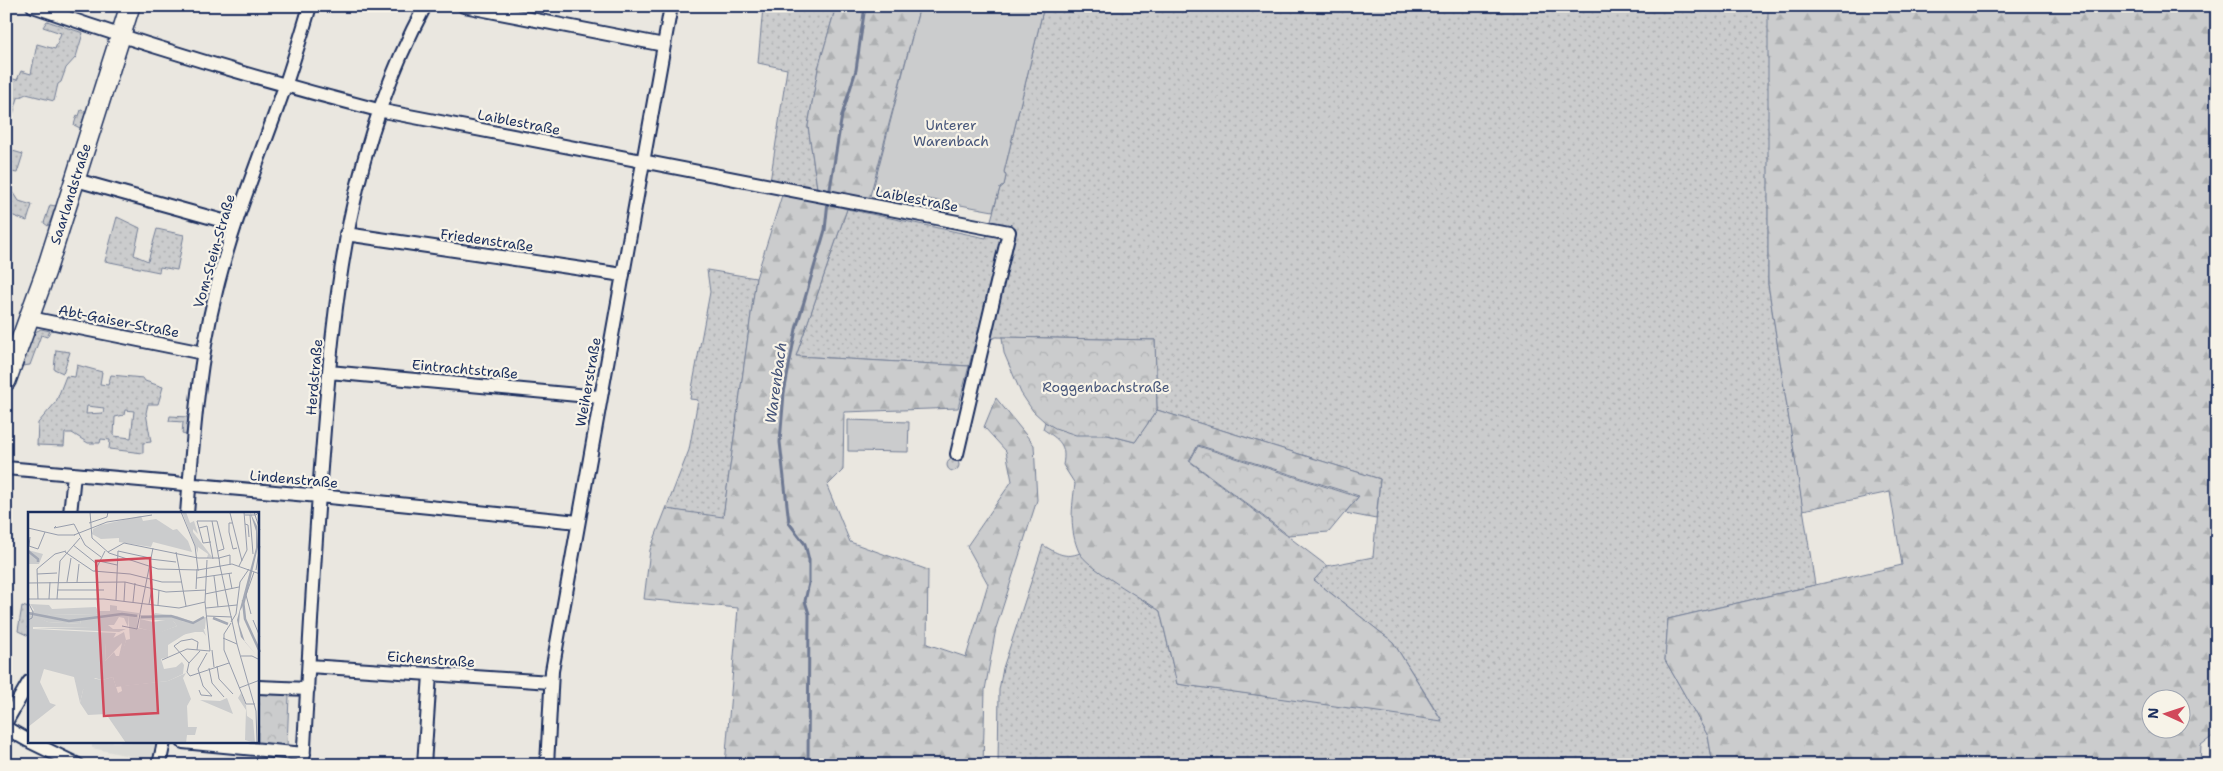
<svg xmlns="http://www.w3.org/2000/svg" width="2223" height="771" font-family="'Shantell Sans',sans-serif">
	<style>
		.built { fill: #dadad6 }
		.grass { fill: url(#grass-dots); stroke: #737e96; fill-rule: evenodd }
		.forest { fill: url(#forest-firs); stroke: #737e96; fill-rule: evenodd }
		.park { fill: url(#park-crowns); stroke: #737e96 }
		.garden { fill: #cbcccd; stroke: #737e96 }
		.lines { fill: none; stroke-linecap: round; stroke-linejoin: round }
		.stream { stroke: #6d7892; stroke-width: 3 }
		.street-casing { stroke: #1b2f5e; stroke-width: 16 }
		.secondary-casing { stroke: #1b2f5e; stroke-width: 22 }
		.street { stroke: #f7f3e8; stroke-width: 12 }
		.secondary { stroke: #f7f3e8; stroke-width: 19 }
		.labels { text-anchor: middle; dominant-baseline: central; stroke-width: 4.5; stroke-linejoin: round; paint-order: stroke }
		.street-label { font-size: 14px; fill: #1b2f5e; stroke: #f7f3e8 }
		.park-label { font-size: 14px; fill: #47567a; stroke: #f7f3e8 }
		.water-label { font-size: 15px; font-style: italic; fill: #445378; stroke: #f7f3e8 }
		.inset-river { fill: none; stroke: #a3a8b4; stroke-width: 2.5 }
		.inset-road { fill: none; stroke: #979dac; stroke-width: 1 }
		.view { fill: #d1495b; fill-opacity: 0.15; stroke: #d1495b; stroke-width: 2.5 }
		.inset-edge { fill: none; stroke: #1b2f5e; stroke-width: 2.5 }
	</style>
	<defs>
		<pattern id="grass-dots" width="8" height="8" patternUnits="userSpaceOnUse" patternTransform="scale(1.25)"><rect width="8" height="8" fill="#cbcccd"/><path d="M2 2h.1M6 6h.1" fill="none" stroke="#aeb0b2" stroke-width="1.8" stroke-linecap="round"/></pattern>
		<pattern id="forest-firs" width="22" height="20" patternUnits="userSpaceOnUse" patternTransform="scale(1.25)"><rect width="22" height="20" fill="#cbcccd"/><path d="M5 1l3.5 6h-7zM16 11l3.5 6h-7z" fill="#aeb0b2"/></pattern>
		<pattern id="park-crowns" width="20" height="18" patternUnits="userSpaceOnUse" patternTransform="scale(1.25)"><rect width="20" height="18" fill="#cbcccd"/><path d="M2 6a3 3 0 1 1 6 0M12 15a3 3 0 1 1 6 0" fill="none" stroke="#aeb0b2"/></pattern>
	</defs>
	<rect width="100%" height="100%" fill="#eae7e0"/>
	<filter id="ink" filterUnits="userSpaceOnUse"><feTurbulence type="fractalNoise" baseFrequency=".02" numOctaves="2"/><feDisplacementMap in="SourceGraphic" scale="10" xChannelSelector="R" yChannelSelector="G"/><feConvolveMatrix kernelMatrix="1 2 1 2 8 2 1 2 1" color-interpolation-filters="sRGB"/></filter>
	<g filter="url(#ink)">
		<path class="built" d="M86 742H156L153 761 92 748V745Z"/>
		<path class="grass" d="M795 6H836L818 69 808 126 817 188 770 182 787 69 758 63 763 7 794 9Z
			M1044 6H1769L1768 284 1815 585 1668 619 1665 660 1708 736 1713 765H998L999 690 1003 668 1043 545C1056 553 1065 559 1080 553L1095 568 1160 611 1177 684 1442 720 1393 642 1314 580 1327 566 1373 557 1380 479 1157 410 1155 340 996 337 974 346 969 366 796 356 847 209 986 238 1000 188 1004 185 1006 176 1004 172Z
			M47 21 83 33 76 57 66 68 61 82 58 84 54 101 26 94 18 98 6 138V96L8 93 6 92V77L17 80 21 71 31 74 37 44 55 49 61 33 43 27Z
			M81 110 86 111 80 128 74 125 77 115 79 116Z
			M6 149 23 154 17 173 6 171Z
			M6 190 14 193 19 201 32 205 27 221 6 213Z
			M50 205 56 206 48 226 44 223Z
			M117 217 140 228 134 255 148 261 157 229 184 235 177 270 160 267 159 272 105 261Z
			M707 270 756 278 723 518 666 509 689 450 698 400 690 399 710 292Z
			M41 329 50 331 47 337 41 335 30 365 22 366 31 336H34L35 332Z
			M56 350 70 352 63 373 54 369Z
			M77 365 102 372 100 384 108 385 111 375 143 378 145 381 163 387 158 404H148L146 413 151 442 143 443V453L109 449 110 440 101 439 100 443H88L72 433H65L64 446 37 445 38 423 56 402 66 376 75 377ZM87 406 104 408 103 413 86 414ZM125 410 134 411 131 438 114 436 115 417 124 415Z
			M170 416 188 417 186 435 182 434 183 422 169 421Z
			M947 465a6 6 0 1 1 12 0a6 6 0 1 1-12 0Z
			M22 606 29 608V636L18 631Z"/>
		<path class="forest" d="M836 6H920L869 200 817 188 808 126 818 69Z
			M1768 6H2217V733L2201 745 2200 765H1713L1708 736 1665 660 1668 619 1902 565 1890 492 1803 510 1768 284ZM2150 698H2180V728H2150Z
			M783 192 847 209 796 356 969 366 958 408 844 412 843 470 827 486 850 542 928 570 927 644 966 657 988 584 967 546 1012 481 1006 451 984 427 996 398 1034 445 1037 500 996 628 985 690 983 765H725L738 608 644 599 650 550 666 509 723 517 756 278Z
			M1157 410 1380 479 1376 519 1345 513 1359 496 1198 445 1189 461 1327 566 1314 580 1393 642 1442 721 1177 684 1160 611C1143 599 1087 568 1079 552 1069 530 1072 507 1075 484L1063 465C1067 444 1059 440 1043 429L1045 422C1072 438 1081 431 1108 435 1117 437 1126 440 1135 442Z"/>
		<path class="park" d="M1002 337 1155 340 1157 410 1135 442 1108 435H1076L1055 428 1045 422 1033 411 1021 393 1004 353Z
			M1198 446 1358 497 1329 532 1288 535 1190 461Z
			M258 691 276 692 289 696 287 747 242 742H258Z"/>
		<path class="garden" d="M920 6H1044L1004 172 1006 176 1004 185 1000 188 993 211 873 189Z
			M848 420 909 422 908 452 848 451Z"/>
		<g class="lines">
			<path class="stream" d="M829 195 842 115 856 70 865 6
				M808 765 809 614 805 601 809 583V560L805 544 789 523 780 442 784 393 796 329 825 230 828 201"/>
			<defs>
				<path id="street" d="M33 6C147 46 261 80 378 110L1009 232 957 454
					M464 6 664 45
					M76 180 234 224
					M346 234 623 275
					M30 318 203 353
					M329 372 599 397
					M6 468 319 496 578 522
					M70 514 74 474
					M187 514C193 439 198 364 216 291 233 221 261 155 285 86 294 60 302 33 310 6
					M309 666 551 682
					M258 687 308 689
					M6 722 29 682
					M6 728 29 741
					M31 742 78 765
					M183 742 304 754
					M159 765 164 742
					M303 765C309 657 314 550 323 442 335 288 350 145 425 6
					M424 765 430 674
					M547 765 552 671 671 6"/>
				<g id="secondary">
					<path id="s1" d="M6 381 46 271 130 6"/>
				</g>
			</defs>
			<use href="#street" class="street-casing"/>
			<use href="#secondary" class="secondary-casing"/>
			<use href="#street" class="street"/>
			<use href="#secondary" class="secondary"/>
		</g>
	</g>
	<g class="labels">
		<g class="street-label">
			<text transform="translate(519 122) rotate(11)">Laiblestraße</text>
			<text stroke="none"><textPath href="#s1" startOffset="198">Saarlandstraße</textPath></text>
			<text transform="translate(917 199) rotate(11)">Laiblestraße</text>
			<text transform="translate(487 240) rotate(8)">Friedenstraße</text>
			<text transform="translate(214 251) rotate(-74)">Vom-Stein-Straße</text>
			<text transform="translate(119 321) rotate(11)">Abt-Gaiser-Straße</text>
			<text transform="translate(465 369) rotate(5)">Eintrachtstraße</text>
			<text transform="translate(314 377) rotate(-85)">Herdstraße</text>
			<text transform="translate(588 382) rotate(-80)">Weiherstraße</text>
			<text transform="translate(294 479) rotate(5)">Lindenstraße</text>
			<text transform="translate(431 659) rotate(4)">Eichenstraße</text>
		</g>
		<g class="park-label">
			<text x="951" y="125">Unterer<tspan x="951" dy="16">Warenbach</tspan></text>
			<text x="1106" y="387">Roggenbachstraße</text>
		</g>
		<g class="water-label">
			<text transform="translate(776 383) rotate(-82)">Warenbach</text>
		</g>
	</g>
	<g transform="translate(28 512)">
		<rect width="231" height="231" fill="#eae7e0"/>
		<path d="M2 92 21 93 24 97 68 95 70 99 68 102 22 103 6 98ZM0 102 5 104V117L88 121 84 129 78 131 77 149 86 140 88 144H93L98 128 102 127 100 103 110 106 109 116 132 120 149 114 144 107 163 111 178 105 177 117 162 115V119L140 133V145L133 147 136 157 148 155 154 150 156 153 155 162 140 169 88 175 85 165 74 168 67 166 55 178 52 191 46 165 16 157 12 170 22 191 28 193 0 215ZM199 186 205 202 172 188 192 189Z" fill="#cbcccd"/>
		<path d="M82 93 89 94V98L111 101 110 106 100 103V115L96 106 91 105 86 113H80L85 117H98L91 120 5 116H65V108L53 107 52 112 20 110 0 102 8 97 22 103 68 102 70 99H82ZM127 101 149 104 165 110 111 107 112 103 125 104ZM162 115H175L178 124 175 120H167L154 123 147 128ZM96 120 98 128 94 144H91L94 131 77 149 78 130ZM158 161 155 166 163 187 159 194 160 215H169L167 223H159L158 231H98L78 202 60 203 52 191 55 178 63 166 74 168 85 165 90 181 94 179 93 174 140 169ZM213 181 218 193 219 204 225 208 227 231 217 228 218 198 210 186Z" fill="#cbcccd"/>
		<path d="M154 0H158L162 11 166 9 170 22 165 17V20L184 45 179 46 180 42 170 35V41ZM113 4 115 9 128 7 145 18 149 17 160 29 164 40 125 30 123 35 91 30V26L73 27 64 22 65 17 73 13ZM0 38 15 42 11 52H0Z" fill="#cbcccd"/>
		<path d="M75 14 91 15 93 26 75 25ZM5 103 20 110 52 112 53 107H65V116L4 115ZM112 107 125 110 144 107 149 114 131 121 111 116Z" fill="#cbcccd"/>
		<path d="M222 0 229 14 230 35 217 90 212 99 211 112 217 130 231 146 213 125 209 108 228 36V19Z" fill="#a3a8b4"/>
		<path class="inset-river" d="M0 39 10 47V50M215 88 217 107 232 140M0 101 41 109 94 102 109 104M113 105 143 104 165 111 176 105M185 106 200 112"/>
		<path class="inset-road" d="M62 0 64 26 81 41 130 57 171 58M124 0H146M153 0 167 34 170 58 204 52 232 62M226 0 232 18M202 1 214 49M217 3H228L231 0M222 3 225 42M184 9H189L196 37 190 39M61 11 79 5 80 0M204 11H201V20L205 37 209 36M217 12 220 13 221 25M28 14 26 16 46 12 57 33 73 45M0 16 30 23H47M171 16 179 14 185 47M46 23 79 10 124 3M2 25 1 34 10 37 17 20M183 30 175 31 169 9H184L191 47M45 33 69 52M37 40 65 59 102 62 134 70H154M80 40 96 31 170 46M148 40 158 94M170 46H191L192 55M191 46 202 43V53M122 47 148 50M71 49 89 53M192 54 209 132 228 199 229 231M211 54 219 38 216 0M228 58 232 34M67 59 77 39M201 61 204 77M9 62 29 61M186 64 190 95M169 66 204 61M39 70 43 46M49 70 51 52M0 71 97 70 138 80 178 78M168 77 169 57M29 78H76M177 82 211 75M0 87H76L151 96 177 90M10 87 9 57 27 42 38 39M21 87 22 70M29 87 32 49 52 26M88 88 90 39 122 46M96 89 97 70M0 90 5 100 4 106 0 108M105 90 107 71M121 92 124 76M130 93 131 78M178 96 209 93M223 102 218 83 226 60M179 104 204 105M225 108 232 125M203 110 208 102 212 70 221 57M203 111 196 122V138L218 192H227M94 114 109 117 125 36M195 126 209 132M169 138 170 130 164 127 153 129 146 134 161 151 159 160 162 164 201 151M184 138 186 155M213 144H224L232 148M134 148 159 137 182 139 177 90 179 48M161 151 172 139M189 154 191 167 205 182M181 156 184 171 196 185M211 176 232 168M171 178 173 183 184 184 175 174 170 157 179 141"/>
		<path class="view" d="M122 46 130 201 76 204 68 49Z"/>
		<rect width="231" height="231" class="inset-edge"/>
	</g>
	<rect width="2223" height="771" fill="none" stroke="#f7f3e8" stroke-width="25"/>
	<rect x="12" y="12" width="2198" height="746" fill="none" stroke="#1b2f5e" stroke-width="2" filter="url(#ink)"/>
	<g transform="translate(2166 714) rotate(273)"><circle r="24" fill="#f7f3e8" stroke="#9fa5b1"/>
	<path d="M0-4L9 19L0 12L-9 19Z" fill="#d1495b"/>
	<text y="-8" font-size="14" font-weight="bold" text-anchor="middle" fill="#1b2f5e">N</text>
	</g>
</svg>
